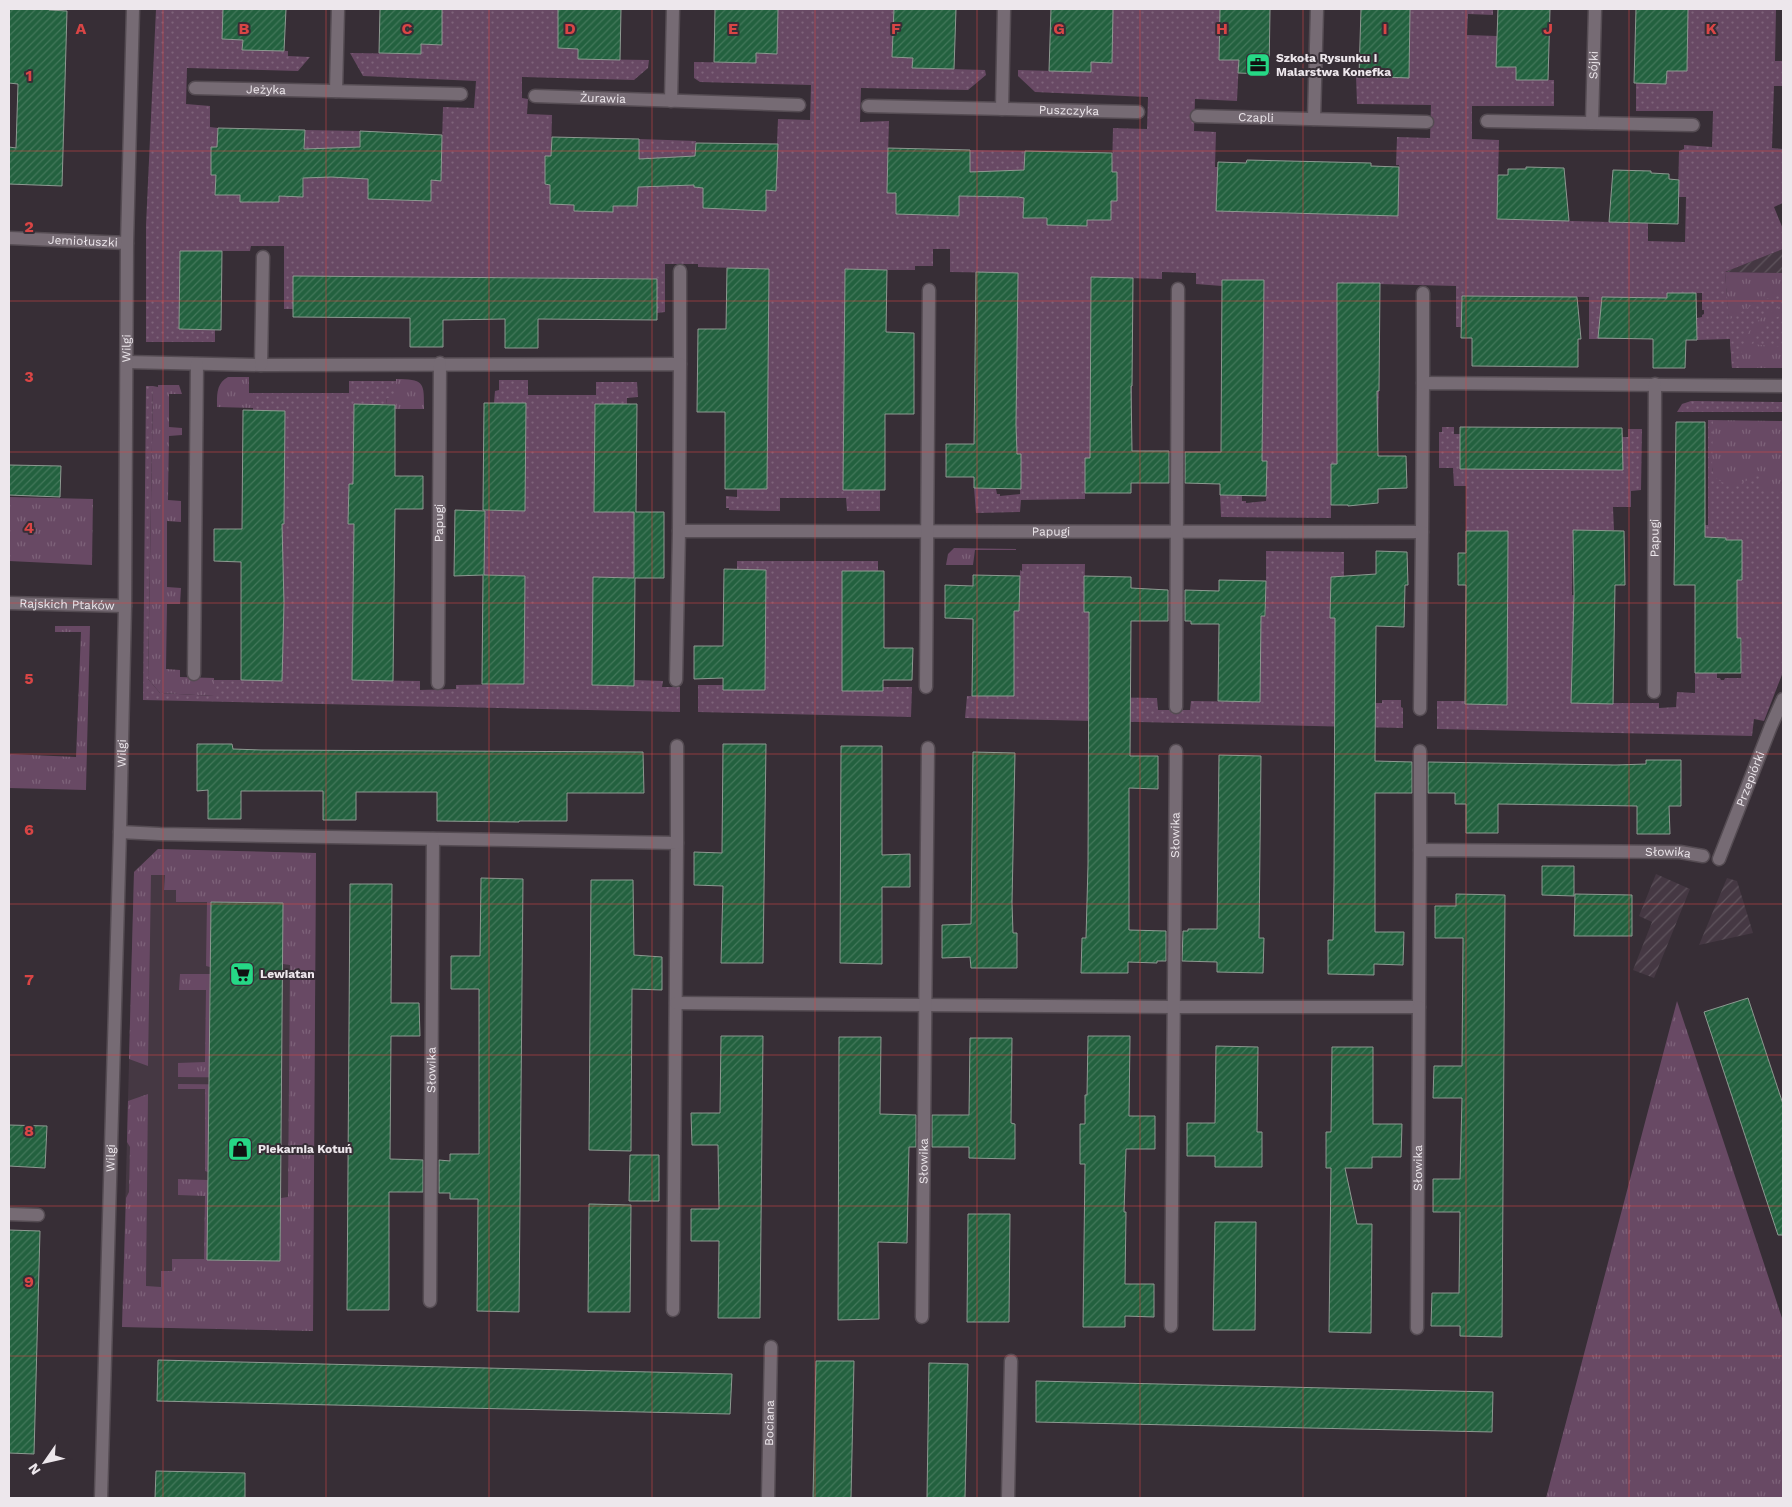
<svg xmlns="http://www.w3.org/2000/svg" width="1792" height="1507" font-family="'Work Sans',sans-serif">
	<style>
		.built { fill: #453843 }
		.industrial { fill: url(#industrial-furrows) }
		.grass { fill: url(#grass-tufts) }
		.garden { fill: url(#garden-dots) }
		.building { fill: url(#building-hatch); stroke: #8d9991 }
		.lines { fill: none; stroke-linecap: round; stroke-linejoin: round }
		.minor-casing { stroke: #554c53; stroke-width: 15 }
		.minor { stroke: #766b74; stroke-width: 12 }
		.grid { fill: none; stroke: #d94545; stroke-width: 1; stroke-opacity: 0.55 }
		.labels { text-anchor: middle; dominant-baseline: central; stroke-width: 4; stroke-linejoin: round; paint-order: stroke }
		.poi-label { font-size: 12px; font-weight: bold; fill: #ede7ec; stroke: #372e36; text-anchor: start }
		.street-label { font-size: 12px; fill: #ede7ec; stroke: #372e36 }
		.grid-label { font-size: 16px; text-anchor: middle; font-weight: bold; fill: #d94545; stroke: #372e36; stroke-width: 4; stroke-linejoin: round; paint-order: stroke }
	</style>
	<defs>
		<pattern id="industrial-furrows" width="10" height="10" patternUnits="userSpaceOnUse" patternTransform="scale(1.25)"><rect width="10" height="10" fill="#453843"/><path d="M-1 1l2-2M0 10L10 0M9 11l2-2" fill="none" stroke="#60555e"/></pattern>
		<pattern id="grass-tufts" width="24" height="20" patternUnits="userSpaceOnUse" patternTransform="scale(1.25)"><rect width="24" height="20" fill="#684964"/><path d="M3 7l-1-3M5 7V3M7 7l1-3M15 17l-1-3M17 17v-4M19 17l1-3" fill="none" stroke="#7e637a"/></pattern>
		<pattern id="garden-dots" width="8" height="8" patternUnits="userSpaceOnUse" patternTransform="scale(1.25)"><rect width="8" height="8" fill="#684964"/><path d="M2 2h.1M6 6h.1" fill="none" stroke="#7e637a" stroke-width="1.8" stroke-linecap="round"/></pattern>
		<pattern id="building-hatch" width="6" height="6" patternUnits="userSpaceOnUse" patternTransform="scale(1.25)"><rect width="6" height="6" fill="#23613f"/><path d="M-1 1l2-2M0 6l6-6M5 7l2-2" fill="none" stroke="#43785b"/></pattern>
	</defs>
	<rect width="100%" height="100%" fill="#372e36"/>
	<path class="built" d="M158 849 316 853 313 1331 122 1327 134 872Z"/>
	<path class="industrial" d="M1783 249V273L1725 272Z
		M1656 874 1690 889 1654 978 1633 970 1652 922 1639 916Z
		M1727 878 1737 881 1753 933 1699 945Z"/>
	<path class="grass" d="M1725 272 1783 273V368H1732Z
		M228 377H249V393H253V408L217 407C217 396 216 383 228 377Z
		M396 379C425 379 424 383 424 409H395V405L386 404 387 398H396Z
		M158 385H179L182 394H169V427L182 428V435L169 436 168 500 181 501V522L167 521V587L181 588 180 604H167L166 669 180 670V677L214 678V696L160 693 148 679 153 386 158 387Z
		M1708 420 1783 421V490H1761L1717 526Z
		M9 497 93 499 92 565 9 561Z
		M954 548 1016 549V550H975L973 565H946L948 554Z
		M55 626H90L86 790 9 788V754L76 757 81 632H55Z
		M158 849 316 853 313 1331 122 1327 126 1198 129 1192 130 1147 127 1142 128 1101 148 1094 146 1286 161 1287V1271H172V1259H204L205 1196 178 1195V1179L208 1180 280 1261 281 1198 288 1197 290 965 283 964V903L211 902 210 967 206 966 207 902H176V890H164L165 875H151L148 1066 129 1059 134 872Z
		M180 974H210L209 1054 282 1055V1078L178 1077V1063L205 1062 206 990H179Z
		M1677 1001 1783 1321V1498H1546Z
		M178 1084 282 1085V1108H209L208 1172 205 1171V1089H178Z"/>
	<path class="garden" d="M156 9H223L222 39 243 40 242 50 288 51V56L310 57 298 71 187 68 186 104 210 106V127L218 128 217 147H211V175H216V194L240 195V202H279V196L303 197 305 130 360 131 359 177 368 178V199L430 201 431 180H441L443 107 474 108 476 81 363 76 350 53 420 54 421 44 441 45 442 9H559L558 48 578 49V59L649 60 648 68 634 80 522 77V98L528 99 527 114 552 115 551 156H545V184L550 185V204L574 205V211L613 212V206H637L638 187H643L644 159H639V139L696 141 694 187 703 188V208L765 211 766 190 775 191 778 119 810 120 811 85 700 82 694 78V62L756 63V53L777 54 778 9H894L892 57 913 58V68L985 70 986 75 968 90 861 88 860 122 889 121 887 193H896V214L958 216 959 196H969L970 150 1025 151 1024 170 1019 171 1018 198H1024L1023 218 1087 220 1111 201H1117V173L1112 172 1113 128 1147 129 1148 97 1035 92 1018 76V70L1090 72 1091 62 1112 63 1113 9H1220L1219 59 1239 60 1237 101 1195 99 1194 131 1216 132 1215 167H1218L1217 211 1254 212 1276 193V213L1339 214 1360 196V215L1398 216 1399 165H1396L1397 137 1430 138 1431 105 1357 104 1356 76 1388 77 1389 64H1409L1410 9H1493V15L1468 14 1467 35 1497 36 1496 66 1516 67V80H1554V106H1472V139L1499 140 1497 219 1648 223V241L1685 242 1686 197H1678L1679 151 1684 149V145L1712 147 1713 111H1636V83L1666 84 1667 71H1687L1688 9H1670H1776L1775 61H1783V86H1774L1772 148 1783 149V203L1774 207 1783 229V249L1725 272 1729 320C1748 307 1760 298 1783 295V306C1752 318 1742 336 1739 368H1732L1730 339 1697 340V318L1702 317V315L1704 314V310H1702V293H1667V298H1632V339H1589V297L1462 296 1461 327H1456V286L1338 283 1337 390 1379 391 1378 434 1337 435V464H1331V518L1221 517 1220 495 1242 496V501H1246V503L1266 501 1267 461H1262L1264 281 1223 280 1222 286 1196 284V273L1162 272V279L1091 277 1090 385 1132 386 1131 429H1090V458L1085 459V499L1021 500 1020 512 976 513 974 488 996 489 997 494H1000V496L1020 494 1021 454H1017L1016 424 976 423 1016 382 1018 273 950 272V249H933V266H915V270H845L843 490H880V511H847L846 498H780V511L729 510V508H726V496L737 497V489H767L769 269 698 267V264H665V312L657 313V279L600 278 599 312 559 278 495 277V311L454 309V277H390L351 309 350 276H293V309H284V246H251L250 251H180L179 329 215 330V342H146V225Z
		M1783 314V347L1751 344 1766 323Z
		M499 380H528V395H596V382H637L638 397 627 398V404H595L594 511 634 512V578L593 577 592 685 634 686V680L663 681 662 687H680V712L143 700 146 386H153L148 679 160 693 214 696V680H282L284 598 244 524H284L285 411H253V393H349V381H396V398H387L386 404 354 405 353 484H349L348 524H365L395 520V567H353L352 680 420 681V690L456 689V685L524 684 525 576 484 575 485 511H525L526 403H494L495 391 499 390Z
		M1691 401 1783 402V412H1677L1682 404Z
		M1708 420H1713L1712 469C1715 484 1731 487 1744 482 1751 479 1755 474 1760 470L1761 490H1783V672L1764 721 1754 719 1752 736 1437 729V701H1465V704L1506 705 1507 647 1465 646 1466 596H1508V531H1466V486H1454L1453 468H1439V432H1442V427H1454V434H1460V469L1517 427H1542L1564 428 1622 469V437H1628V429H1642L1641 490 1631 491V507H1613L1614 530H1573L1572 595 1614 596V646L1572 645 1571 703H1659V708L1676 707 1677 692 1695 693V673H1717V678H1720L1721 680H1724L1725 678H1741L1742 638H1737V580H1742V540L1703 545V525H1708Z
		M1266 551 1344 552V577L1331 578 1330 617 1335 618V703H1382V700H1401V707L1403 708V728L965 718 967 696H1013L1014 611 1019 610 1020 570 1022 571V564H1085L1084 612H1089L1088 697 1157 698 1158 710H1190L1191 701 1260 702 1261 616H1266Z
		M737 561H878V571H842V691H883V687H912L911 717 698 712V685H723V690H765L766 570H737Z"/>
	<path class="building" d="M9 9H49V10L67 11 62 186 9 184V147L16 148 18 84 9 83Z
		M223 9H286L284 51 242 50 243 40 222 39Z
		M380 9H442V45L421 44V54L379 53Z
		M558 9H621L620 60 578 59V49L558 48Z
		M715 9H778L777 54 756 53V63L714 62Z
		M894 9H956L954 69 912 68 913 58 892 57Z
		M1051 9H1113L1112 63 1091 62V72L1049 71Z
		M1220 9H1270L1269 74 1238 73 1239 60H1219Z
		M1361 9H1410L1409 78 1359 76Z
		M1498 9H1550L1548 80H1516V67H1496Z
		M1636 9H1688L1687 71H1667L1666 84 1634 83Z
		M218 128 305 130 304 149 360 147V131L442 135 441 181 431 180V201L368 199V179L331 177 303 178V197L279 196V202H240V195H215L216 175H211V147H217Z
		M552 137 639 139V159L695 156 696 143 778 144 776 191 766 190V211L703 208V188L694 187V185L638 187 637 206H613V212L574 211V205L550 204V185L545 184V156H551Z
		M888 148 970 150V172L1024 170 1025 151 1112 153V172H1117V201H1111V220H1087V226L1047 225V218H1023L1024 198 1018 197 959 196V216L896 214V193H887Z
		M1247 160 1371 163V166L1399 167 1398 216 1216 211 1218 162 1246 163Z
		M1526 167 1564 168 1569 221 1497 219 1498 175H1508V169H1526Z
		M1613 170 1651 171V173L1669 174V179L1679 180 1678 224 1609 222Z
		M180 251H222L221 330 179 329Z
		M727 268 769 269 767 489H725V412H697L698 329H726Z
		M845 269 887 270 886 332 914 333V414H885V490H843Z
		M976 272 1018 273 1016 424 1017 454H1021V489L974 488V477H946V444H974Z
		M293 276 657 279V320L538 319V348H505V319L443 320V347H410V318L293 317Z
		M1091 277 1133 278 1132 386H1131L1132 451H1169V483H1131V493H1085V458H1090Z
		M1222 280H1264L1262 461H1267L1266 496 1220 495V484L1185 483V452H1221Z
		M1337 283H1380L1379 391H1377L1378 456H1406L1407 488 1378 489V503L1348 506V505H1331V464H1337Z
		M1667 293H1696L1697 340H1686L1685 368H1653V339L1598 338 1602 297 1667 298Z
		M1462 296 1577 297 1581 339H1578V367L1472 366V338H1461Z
		M484 403H526L525 511 483 510Z
		M354 404 395 405V476H423V509H395L393 681 352 680 354 524H348L349 484H353Z
		M595 404H637L636 512H664V578H635L634 686 592 685 593 577 634 578V512H594Z
		M243 410 285 411 284 524H282L284 603 282 681 241 680V562L214 561V529H242Z
		M1676 422H1705V537L1726 538V540H1742V580H1737V638H1741V673H1695V585H1674Z
		M1460 427 1622 428 1623 470 1460 469Z
		M9 465 61 466 60 497 9 495Z
		M455 510 485 511 484 575 525 576 524 684H482L483 575 454 576Z
		M1573 530 1624 531 1625 585H1615L1613 704 1571 703 1574 595Z
		M1466 531H1508L1507 705 1465 704 1466 585H1458V553H1466Z
		M1376 551 1407 552 1408 585H1405L1404 627 1376 626 1375 761 1412 762V793H1375V932H1404L1403 965 1374 964V975L1328 974V940H1333L1334 883 1335 618H1330L1331 577 1376 574Z
		M724 569 766 570 765 690H723V678L694 679V646H723Z
		M842 571H884V648H913L912 680H883V691H842Z
		M973 575 1020 576 1019 611H1014V696H972L973 619 945 618V585L973 586Z
		M1084 576 1131 577V588L1168 590V621H1131L1130 756H1158V789L1129 788V930L1166 931V961H1157V963L1128 962V973H1081L1082 938H1086L1088 865 1089 612H1084Z
		M1219 580 1266 581 1265 616H1261L1260 702 1218 701 1219 624H1191V621H1185V590L1219 591Z
		M197 744H232L233 749 261 750 643 752 644 793H567V821H519V822L437 821V792H356V820H323V791H241V819H208V790L197 791Z
		M723 744H766L763 963H721L723 886 694 885V852L722 853Z
		M841 746H882V855L910 854V887H882V964L840 963Z
		M973 752 1015 753 1012 903 1013 933H1017V968H971L970 957 942 958V925L971 924Z
		M1219 755 1261 756 1259 938H1264L1263 973 1217 972V962L1182 961 1183 931H1188V929H1217Z
		M1646 760H1681V806H1669L1670 834H1637V806L1498 804V833H1466V804H1455V793H1428V762L1616 765 1646 764Z
		M1542 866H1574V896L1542 895Z
		M481 878 523 879 519 1312 477 1311 478 1199H450V1193H439V1160L450 1161V1154H479V989H451V956H480Z
		M591 880H633L634 955 662 957V990L632 989 631 1151 589 1150Z
		M350 884H392L391 1003H419L420 1036H391L390 1159 423 1160V1192H389V1310H347Z
		M1456 894 1505 895 1502 1337 1460 1336V1326H1431L1432 1293H1459L1460 1212H1433V1179H1460L1462 1098H1433L1434 1066H1462L1463 938H1435V906H1456Z
		M1575 894 1632 895V936H1574Z
		M211 902 283 903 280 1261 207 1260Z
		M1748 998 1783 1104V1235H1778L1704 1012Z
		M721 1036H763L760 1318H718L719 1241H691V1209H719L718 1145H692L691 1113H720Z
		M1088 1036H1130L1129 1116H1155V1149H1126L1124 1212H1126L1125 1284H1154V1317L1125 1316V1327H1083L1085 1164H1080V1124H1085V1095H1087Z
		M839 1037H881L880 1114 916 1115V1147H909L907 1243 878 1242 879 1319 838 1320Z
		M970 1038H1012L1011 1123 1015 1124V1159L969 1158V1147H932V1115H969Z
		M1216 1046 1258 1047 1257 1132H1262V1167H1215V1156H1187V1123H1215Z
		M1332 1047H1373V1124H1402L1401 1157H1372V1168H1345L1357 1224H1372L1371 1333 1329 1332 1331 1168H1326V1132H1331Z
		M9 1125 47 1126 45 1168 9 1166Z
		M630 1155H659V1201H629Z
		M589 1204 631 1205 630 1312H588Z
		M968 1214H1010L1009 1322H967Z
		M1215 1222H1256L1255 1330H1213Z
		M9 1230 40 1231 34 1454 9 1453Z
		M158 1360 732 1374 730 1414 157 1401Z
		M816 1361H854L851 1498H813Z
		M929 1363 968 1364 965 1498H927Z
		M1036 1381 1493 1392 1492 1432 1036 1422Z
		M156 1471 245 1473V1498H155Z"/>
	<g class="lines">
		<defs>
			<g id="minor">
				<path id="s1" d="M195 88 461 94"/>
				<path d="M336 91 338 9"/>
				<path id="s2" d="M535 96 799 105"/>
				<path d="M671 101 673 9"/>
				<path id="s3" d="M868 106 1138 112"/>
				<path d="M1002 109 1004 9"/>
				<path id="s4" d="M1197 116 1427 122"/>
				<path d="M1314 119 1317 9"/>
				<path d="M1487 121 1693 125"/>
				<path id="s5" d="M1592 123 1595 9"/>
				<path id="s6" d="M9 238 127 243"/>
				<path d="M680 271V364"/>
				<path id="s7" d="M127 362 261 365 680 364 679 531 1422 532 1423 383 1783 386"/>
				<path d="M261 365 263 257"/>
				<path d="M1423 383V293"/>
				<path id="s8" d="M9 603 125 606"/>
				<path d="M194 674 197 364"/>
				<path d="M676 680 679 531"/>
				<path id="s9" d="M438 683 440 363"/>
				<path d="M926 687 929 290"/>
				<path id="s10" d="M1654 692 1655 384"/>
				<path d="M1176 707 1178 289"/>
				<path d="M1420 709 1422 532"/>
				<path d="M1420 751V850"/>
				<path d="M120 832 160 834 677 843 673 1310"/>
				<path d="M677 843V746"/>
				<path id="s11" d="M1719 859 1771 726 1783 699"/>
				<path id="s12" d="M676 1003 1174 1007H1419L1420 850 1680 852 1703 856"/>
				<path d="M9 1214 38 1215"/>
				<path id="s13" d="M430 1301 433 839"/>
				<path id="s14" d="M922 1317 928 748"/>
				<path id="s15" d="M1171 1326 1176 751"/>
				<path id="s16" d="M1417 1328 1419 1007"/>
				<path id="s17" d="M101 1498 120 832 125 606 127 243 133 9"/>
				<path id="s18" d="M768 1498 771 1347"/>
				<path d="M1008 1498 1011 1361"/>
			</g>
		</defs>
		<use href="#minor" class="minor-casing"/>
		<use href="#minor" class="minor"/>
	</g>
	<path class="grid" d="M163 9V1498M326 9V1498M489 9V1498M652 9V1498M815 9V1498M977 9V1498M1140 9V1498M1303 9V1498M1466 9V1498M1629 9V1498M9 151H1783M9 301H1783M9 452H1783M9 603H1783M9 754H1783M9 904H1783M9 1055H1783M9 1206H1783M9 1356H1783"/>
	<defs>
		<symbol id="office-square" viewBox="-11 -11 22 22"><rect x="-9" y="-9" width="18" height="18" rx="4" fill="#26d886" stroke="#372e36"/><path d="M-6-3h4V-5.5h4V-3h4V5H-6ZM-1-4.5V-3h2v-1.5ZM-6 0V1H6V0Z" fill="#111"/></symbol>
		<symbol id="supermarket-square" viewBox="-11 -11 22 22"><rect x="-9" y="-9" width="18" height="18" rx="4" fill="#26d886" stroke="#372e36"/><path d="M-6-5.5h2.5l.6 2H6L4.5 2H-2.5L-4.4-4H-6ZM-1.5 3.2a1.3 1.3 0 1 0 .1 0ZM3 3.2a1.3 1.3 0 1 0 .1 0Z" fill="#111"/></symbol>
		<symbol id="shop-square" viewBox="-11 -11 22 22"><rect x="-9" y="-9" width="18" height="18" rx="4" fill="#26d886" stroke="#372e36"/><path d="M-5-2.5h2.3a2.7 3.5 0 0 1 5.4 0H5L5.5 6h-11ZM-1.5-2.5h3a1.5 2.3 0 0 0-3 0Z" fill="#111"/></symbol>
	</defs>
	<g fill-rule="evenodd">
		<use href="#office-square" x="1244" y="51" width="28" height="28"/>
		<use href="#supermarket-square" x="228" y="960" width="28" height="28"/>
		<use href="#shop-square" x="226" y="1135" width="28" height="28"/>
	</g>
	<g class="labels">
		<g class="poi-label">
			<text x="1276" y="58">Szkoła Rysunku i<tspan x="1276" dy="14">Malarstwa Konefka</tspan></text>
			<text x="260" y="974">Lewiatan</text>
			<text x="258" y="1149">Piekarnia Kotuń</text>
		</g>
		<g class="street-label">
			<text stroke="none"><textPath href="#s5" startOffset="58">Sójki</textPath></text>
			<text stroke="none"><textPath href="#s1" startOffset="71">Jeżyka</textPath></text>
			<text stroke="none"><textPath href="#s2" startOffset="68">Żurawia</textPath></text>
			<text stroke="none"><textPath href="#s3" startOffset="201">Puszczyka</textPath></text>
			<text stroke="none"><textPath href="#s4" startOffset="59">Czapli</textPath></text>
			<text stroke="none"><textPath href="#s6" startOffset="74">Jemiołuszki</textPath></text>
			<text stroke="none"><textPath href="#s17" startOffset="1150">Wilgi</textPath></text>
			<text stroke="none"><textPath href="#s9" startOffset="160">Papugi</textPath></text>
			<text stroke="none"><textPath href="#s7" startOffset="1092">Papugi</textPath></text>
			<text stroke="none"><textPath href="#s10" startOffset="154">Papugi</textPath></text>
			<text stroke="none"><textPath href="#s8" startOffset="58">Rajskich Ptaków</textPath></text>
			<text stroke="none"><textPath href="#s17" startOffset="745">Wilgi</textPath></text>
			<text stroke="none"><textPath href="#s11" startOffset="86">Przepiórki</textPath></text>
			<text stroke="none"><textPath href="#s15" startOffset="491">Słowika</textPath></text>
			<text stroke="none"><textPath href="#s12" startOffset="1148">Słowika</textPath></text>
			<text stroke="none"><textPath href="#s13" startOffset="231">Słowika</textPath></text>
			<text stroke="none"><textPath href="#s17" startOffset="340">Wilgi</textPath></text>
			<text stroke="none"><textPath href="#s14" startOffset="156">Słowika</textPath></text>
			<text stroke="none"><textPath href="#s16" startOffset="160">Słowika</textPath></text>
			<text stroke="none"><textPath href="#s18" startOffset="75">Bociana</textPath></text>
		</g>
	</g>
	<g class="grid-label">
		<text x="81" y="34">A</text>
		<text x="244" y="34">B</text>
		<text x="407" y="34">C</text>
		<text x="570" y="34">D</text>
		<text x="733" y="34">E</text>
		<text x="896" y="34">F</text>
		<text x="1059" y="34">G</text>
		<text x="1222" y="34">H</text>
		<text x="1385" y="34">I</text>
		<text x="1548" y="34">J</text>
		<text x="1711" y="34">K</text>
		<text x="29" y="81">1</text>
		<text x="29" y="232">2</text>
		<text x="29" y="382">3</text>
		<text x="29" y="533">4</text>
		<text x="29" y="684">5</text>
		<text x="29" y="835">6</text>
		<text x="29" y="985">7</text>
		<text x="29" y="1136">8</text>
		<text x="29" y="1287">9</text>
	</g>
	<rect width="1792" height="1507" fill="none" stroke="#ede7ec" stroke-width="20"/>
	<g transform="translate(45 1462) rotate(236)" stroke="#372e36" stroke-width="4" paint-order="stroke">
	<path d="M0-4L9 19L0 12L-9 19Z" fill="#ede7ec"/>
	<text y="-8" font-size="14" font-weight="bold" text-anchor="middle" fill="#ede7ec">N</text>
	</g>
</svg>
